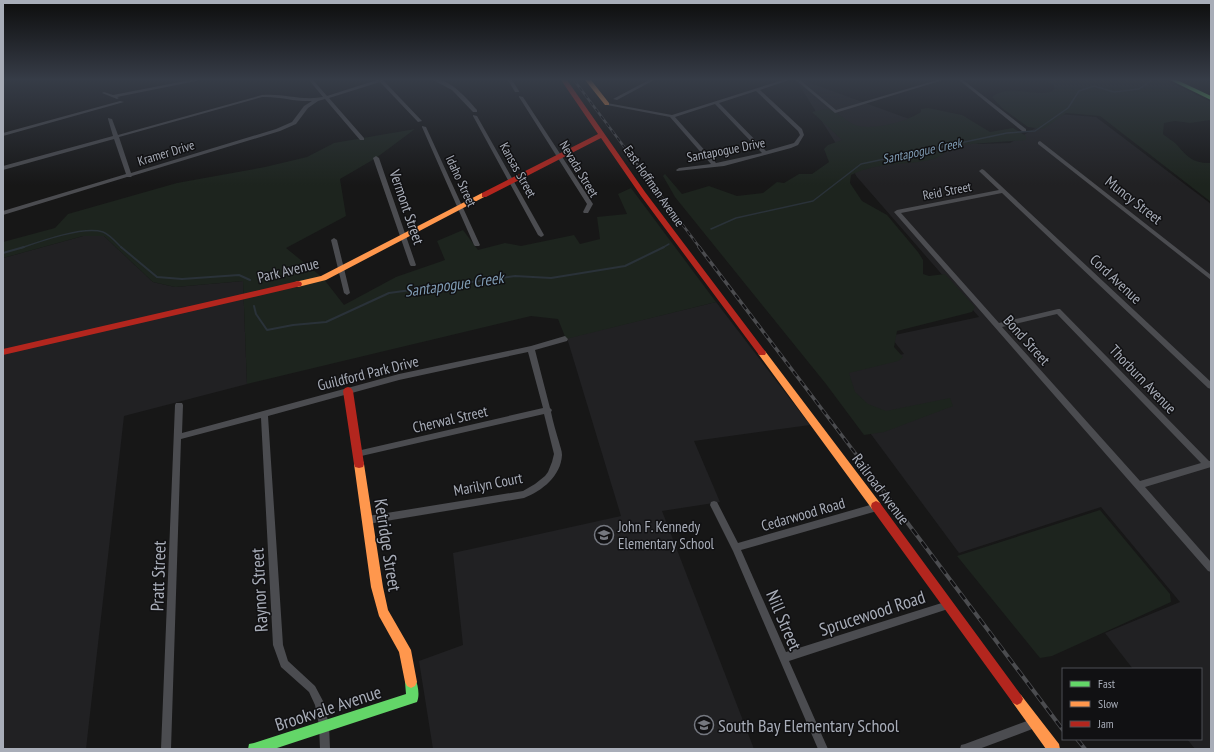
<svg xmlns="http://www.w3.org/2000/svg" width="1214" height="752" font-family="'PT Sans Narrow',sans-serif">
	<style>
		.built { fill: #212123 }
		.green { fill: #1d241e }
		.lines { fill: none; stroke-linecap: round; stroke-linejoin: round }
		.stream-far1 { stroke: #2a3239; stroke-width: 1.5 }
		.stream { stroke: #2a3239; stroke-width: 2 }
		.street { fill: #4b4c50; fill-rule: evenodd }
		.fast { fill: #63d668; fill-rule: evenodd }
		.slow { fill: #ff974d; fill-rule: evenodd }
		.jam { fill: #b3261e; fill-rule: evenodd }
		.rail-far2-casing { stroke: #4b4c4f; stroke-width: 2.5 }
		.rail-far1-casing { stroke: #4b4c4f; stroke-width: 3.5 }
		.rail-casing { stroke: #4b4c4f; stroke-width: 4 }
		.rail-far2 { stroke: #111113; stroke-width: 1.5; stroke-dasharray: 4.5; stroke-linecap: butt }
		.rail-far1 { stroke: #111113; stroke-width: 2; stroke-dasharray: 6; stroke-linecap: butt }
		.rail { stroke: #111113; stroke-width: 2.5; stroke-dasharray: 8; stroke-linecap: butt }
		.labels { text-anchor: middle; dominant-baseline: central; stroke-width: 3; stroke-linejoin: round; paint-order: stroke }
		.far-street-label { font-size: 13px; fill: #a8adb8; stroke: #111113 }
		.far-water-label { font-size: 13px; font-style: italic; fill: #7f9bb3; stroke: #111113 }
		.street-label { font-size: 15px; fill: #a8adb8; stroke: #111113 }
		.poi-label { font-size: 15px; fill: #a8adb8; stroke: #111113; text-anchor: start }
		.water-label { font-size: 16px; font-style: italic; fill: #7f9bb3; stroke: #111113 }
		.near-street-label { font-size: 18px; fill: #a8adb8; stroke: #111113 }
		.near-poi-label { font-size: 18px; fill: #a8adb8; stroke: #111113; text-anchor: start }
	</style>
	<rect width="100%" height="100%" fill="#171717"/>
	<path class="built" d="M796 80H802L978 144 1010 143 1059 114 1096 117 1211 204V749H1195L1187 739H1201V669H1133L1105 633 1180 602 1101 507 959 553 825 372 904 354 890 336 979 317 857 177Z
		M83 236H104L153 282 175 287 243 281 247 384 124 416 86 749H3V258Z
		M716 302 810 425 694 441 720 502 662 511 754 749H433L419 661 463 645 453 553 621 516 567 338Z"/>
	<path class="green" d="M1046 80H1166L1211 102V120L1190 123 1175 121 1164 123 1163 134C1167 138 1174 141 1178 146 1187 157 1195 164 1211 163V202L1100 116 1066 113 1043 129 1028 127 1002 108 992 97C1009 83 1035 98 1053 91L1055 87Z
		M928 108 962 115 990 132 1013 128 1026 136V140L958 145C950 148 942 156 934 159 905 166 880 161 851 175L850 183 862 201 887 215 918 252 923 260V274L929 276 945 274 975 307 972 312 897 331 894 347 903 357 898 361 849 373 855 392 868 404 886 411 950 398 953 406 884 432 864 435 826 384 675 197 663 176 665 174 682 194 709 186 737 196 763 193 777 182 784 183 799 174H812L829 162 824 149 828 145 842 140 812 112C817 111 823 109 828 109 838 111 845 121 855 125 872 131 906 122 921 112V109Z
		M415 129 376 158 340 179 346 216 286 248 323 278 344 305 396 277 445 260 437 241 463 230 478 250 505 243 521 246 574 235 580 244 600 239 597 217 627 214 618 194 631 188 716 302 566 339 558 319 531 316 247 384 243 281 175 287 153 282 104 236H83L3 258V242L55 228 68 214 177 183 265 167 307 157 334 143Z
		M1100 510 1170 594 1171 602 1052 656 1040 658 957 556Z"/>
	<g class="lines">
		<path class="stream-far1" d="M711 229 736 218 813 201 861 164 1007 133 1035 131 1068 108 1079 91 1094 86 1114 92 1139 89 1152 80
			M21 248C41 241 83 226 103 232 109 234 117 243 122 248
			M662 248 669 244"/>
		<path class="stream" d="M121 247 157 277 182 279 239 275 250 280
			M3 253 24 247
			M254 306 256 314 267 330 293 325 326 322 389 293 515 276 551 278 625 266 664 247"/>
		<path class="street" d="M190 80H198L196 81 117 97 119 98 117 99 102 93 104 92 113 95Z
			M309 80H313L327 96 377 80H383L422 121 418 122 380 82 329 98 364 138V140H360L325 99 318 101 308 108 296 124 280 131 132 176 131 177H127L3 215V211L126 174 114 139 3 170V166L113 136 108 119V118L112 119 118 135 262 95C283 93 302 101 323 97ZM262 97C279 96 295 102 312 101L304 106 292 122 276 129 131 173 119 137Z
			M433 80C450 78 466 98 477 110V112H473L452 90Z
			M508 80H512L519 91V92H515Z
			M649 80H654L617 100 613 99Z
			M783 80H789L760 90 802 129 804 135 798 145 791 148 724 166 677 171 676 170 679 168 711 164 670 117 607 105 605 104 607 103 672 115ZM756 91 798 131 800 135 794 143 766 151 719 103ZM715 104 762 153 716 163 675 117Z
			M796 80H800L836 110 937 80H943L835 113Z
			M959 80H963L1026 129V131H1022Z
			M519 96 523 97 593 204 588 213H584L583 212 587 204 519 97Z
			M120 101 124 102 3 136V133Z
			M473 115 477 116 544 235 543 236 541 237 538 235 473 116Z
			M422 126 426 127 480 245 479 246H475L474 245 422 127Z
			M1040 141 1211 275V280L1038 144V142Z
			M376 156 379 158 416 265 415 266H411L410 265 373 158Z
			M982 169 984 170 1211 382V389L1208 388 1002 193 901 213 999 323 1058 309H1060L1209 461H1211V467L1145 487 1211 562V572L1208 571 894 212 897 210 999 190 980 172 979 171ZM1057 314 1201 463 1140 481 1002 327Z
			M334 238 337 240 350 293 347 295 344 293 331 240Z
			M565 336 568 339 567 341 535 350 550 408 552 410 551 412C553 422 556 432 559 442 560 446 562 451 562 455 561 476 542 491 524 498L368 524 365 523 364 520 365 517 368 516 523 491 535 484 545 476 548 472 552 462 554 454 544 414 357 457 354 456 353 454 354 452 357 451 543 408 528 352 399 380 268 416 283 645 288 661 315 686 323 701 329 725 330 749H320L319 725 315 705 309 692 281 667 273 645 261 418 181 439 171 749H161L175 405 176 403H182L183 405 182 433 399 374 531 346Z
			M714 501 717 502 738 543 877 503 880 504 881 507 880 510 877 511 741 550 786 652 948 601 951 602 952 605 951 608 948 609 789 661 828 749H818L733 551 710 505 711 502Z
			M1035 718 1038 720 1040 723 1038 726 1035 728 979 749H960L961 745 965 744Z"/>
		<path class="fast" d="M1170 80H1177L1211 96V100Z
			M411 676 415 678C418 685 420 695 417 702L274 749H248L249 744 254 743 406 694 405 682 407 678Z"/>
		<path class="slow" d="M585 80H591L609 103V105H605Z
			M482 193H484L488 195 326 280 298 287 294 284 295 282 321 276Z
			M762 350 765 351 880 503 881 506 880 509 876 511 872 509 759 355 758 353Z
			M359 460 363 461 364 464 383 587 388 610 411 650 417 682 415 686 411 688 407 686 405 682 399 652 379 616 371 587 354 464 355 461Z
			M1017 693 1021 695 1059 744 1060 749H1046L1013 703 1011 699 1013 695Z"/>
		<path class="jam" d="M561 80H567L645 192 765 351 766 353 765 355H759L641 196 601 138 486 197H482V193L598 134Z
			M298 281 301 282 302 284 301 286 3 355V349Z
			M348 387 351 388 353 391 364 464 363 467 359 468 355 467 354 464 343 391 345 388Z
			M876 501 880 503 1021 695 1023 699 1021 703 1017 705 1013 703 872 509 871 506 872 503Z"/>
		<defs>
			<path id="rail-far2" d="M574 80 700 248"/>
			<path id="rail-far1" d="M699 247 865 466"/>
			<path id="rail" d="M864 465 1063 730
				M1077 739 1085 749"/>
		</defs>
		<use href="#rail-far2" class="rail-far2-casing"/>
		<use href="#rail-far1" class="rail-far1-casing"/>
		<use href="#rail" class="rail-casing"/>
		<use href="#rail-far2" class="rail-far2"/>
		<use href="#rail-far1" class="rail-far1"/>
		<use href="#rail" class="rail"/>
	</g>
	<linearGradient id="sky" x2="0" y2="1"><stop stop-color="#0d0d0d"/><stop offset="0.43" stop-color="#363c47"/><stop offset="1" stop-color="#363c47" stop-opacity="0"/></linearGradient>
	<rect width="1214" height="185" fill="url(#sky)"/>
	<defs>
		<symbol id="school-ring" viewBox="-11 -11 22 22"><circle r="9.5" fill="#111113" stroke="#757880" stroke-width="1.5"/><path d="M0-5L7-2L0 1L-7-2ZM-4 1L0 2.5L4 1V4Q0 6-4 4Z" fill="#757880"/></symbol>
	</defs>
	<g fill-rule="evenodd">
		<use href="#school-ring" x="593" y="524" width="22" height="22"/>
		<use href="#school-ring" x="693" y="714" width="22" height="22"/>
	</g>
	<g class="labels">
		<g class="far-street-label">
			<text transform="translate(726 150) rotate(-11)">Santapogue Drive</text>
			<text transform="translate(166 153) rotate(-17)">Kramer Drive</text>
			<text transform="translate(579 169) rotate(59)">Nevada Street</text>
			<text transform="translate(518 170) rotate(61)">Kansas Street</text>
			<text transform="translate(461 181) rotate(65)">Idaho Street</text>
			<text transform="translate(654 186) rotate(55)">East Hoffman Avenue</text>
			<text transform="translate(947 191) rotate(-11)">Reid Street</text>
		</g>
		<g class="far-water-label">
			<text transform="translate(922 151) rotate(-12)">Santapogue Creek</text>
		</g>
		<g class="street-label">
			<text transform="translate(1134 200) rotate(38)">Muncy Street</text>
			<text transform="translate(407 207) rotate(71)">Vermont Street</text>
			<text transform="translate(288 270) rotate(-14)">Park Avenue</text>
			<text transform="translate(1116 279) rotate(43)">Cord Avenue</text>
			<text transform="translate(1027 340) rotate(48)">Bond Street</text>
			<text transform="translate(368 373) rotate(-14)">Guildford Park Drive</text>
			<text transform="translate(1143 379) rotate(46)">Thorburn Avenue</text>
			<text transform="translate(450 419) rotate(-13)">Cherwal Street</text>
			<text transform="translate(488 484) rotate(-11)">Marilyn Court</text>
			<text transform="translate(881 489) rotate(53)">Railroad Avenue</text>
			<text transform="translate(803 514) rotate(-16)">Cedarwood Road</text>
		</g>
		<g class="poi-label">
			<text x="618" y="526">John F. Kennedy<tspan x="618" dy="17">Elementary School</tspan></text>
		</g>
		<g class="water-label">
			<text transform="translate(454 284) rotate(-8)">Santapogue Creek</text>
		</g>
		<g class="near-street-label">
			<text transform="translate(388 545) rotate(81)">Ketridge Street</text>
			<text transform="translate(158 576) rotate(-88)">Pratt Street</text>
			<text transform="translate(259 590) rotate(-93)">Raynor Street</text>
			<text transform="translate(872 613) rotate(-18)">Sprucewood Road</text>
			<text transform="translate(784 620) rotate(67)">Nill Street</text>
			<text transform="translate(328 708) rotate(-18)">Brookvale Avenue</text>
		</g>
		<g class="near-poi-label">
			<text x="718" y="725">South Bay Elementary School</text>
		</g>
	</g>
	<rect width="1214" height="752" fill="none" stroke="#a8adb8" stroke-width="8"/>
	<rect x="1062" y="668" width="140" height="72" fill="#111113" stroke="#4d4f55"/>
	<rect x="1070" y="681" width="20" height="6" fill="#63d668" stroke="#4d4f55"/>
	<text x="1098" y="688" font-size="12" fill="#a8adb8">Fast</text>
	<rect x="1070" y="701" width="20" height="6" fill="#ff974d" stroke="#4d4f55"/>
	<text x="1098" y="708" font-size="12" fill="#a8adb8">Slow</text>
	<rect x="1070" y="721" width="20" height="6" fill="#b3261e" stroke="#4d4f55"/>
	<text x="1098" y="728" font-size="12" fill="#a8adb8">Jam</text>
</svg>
